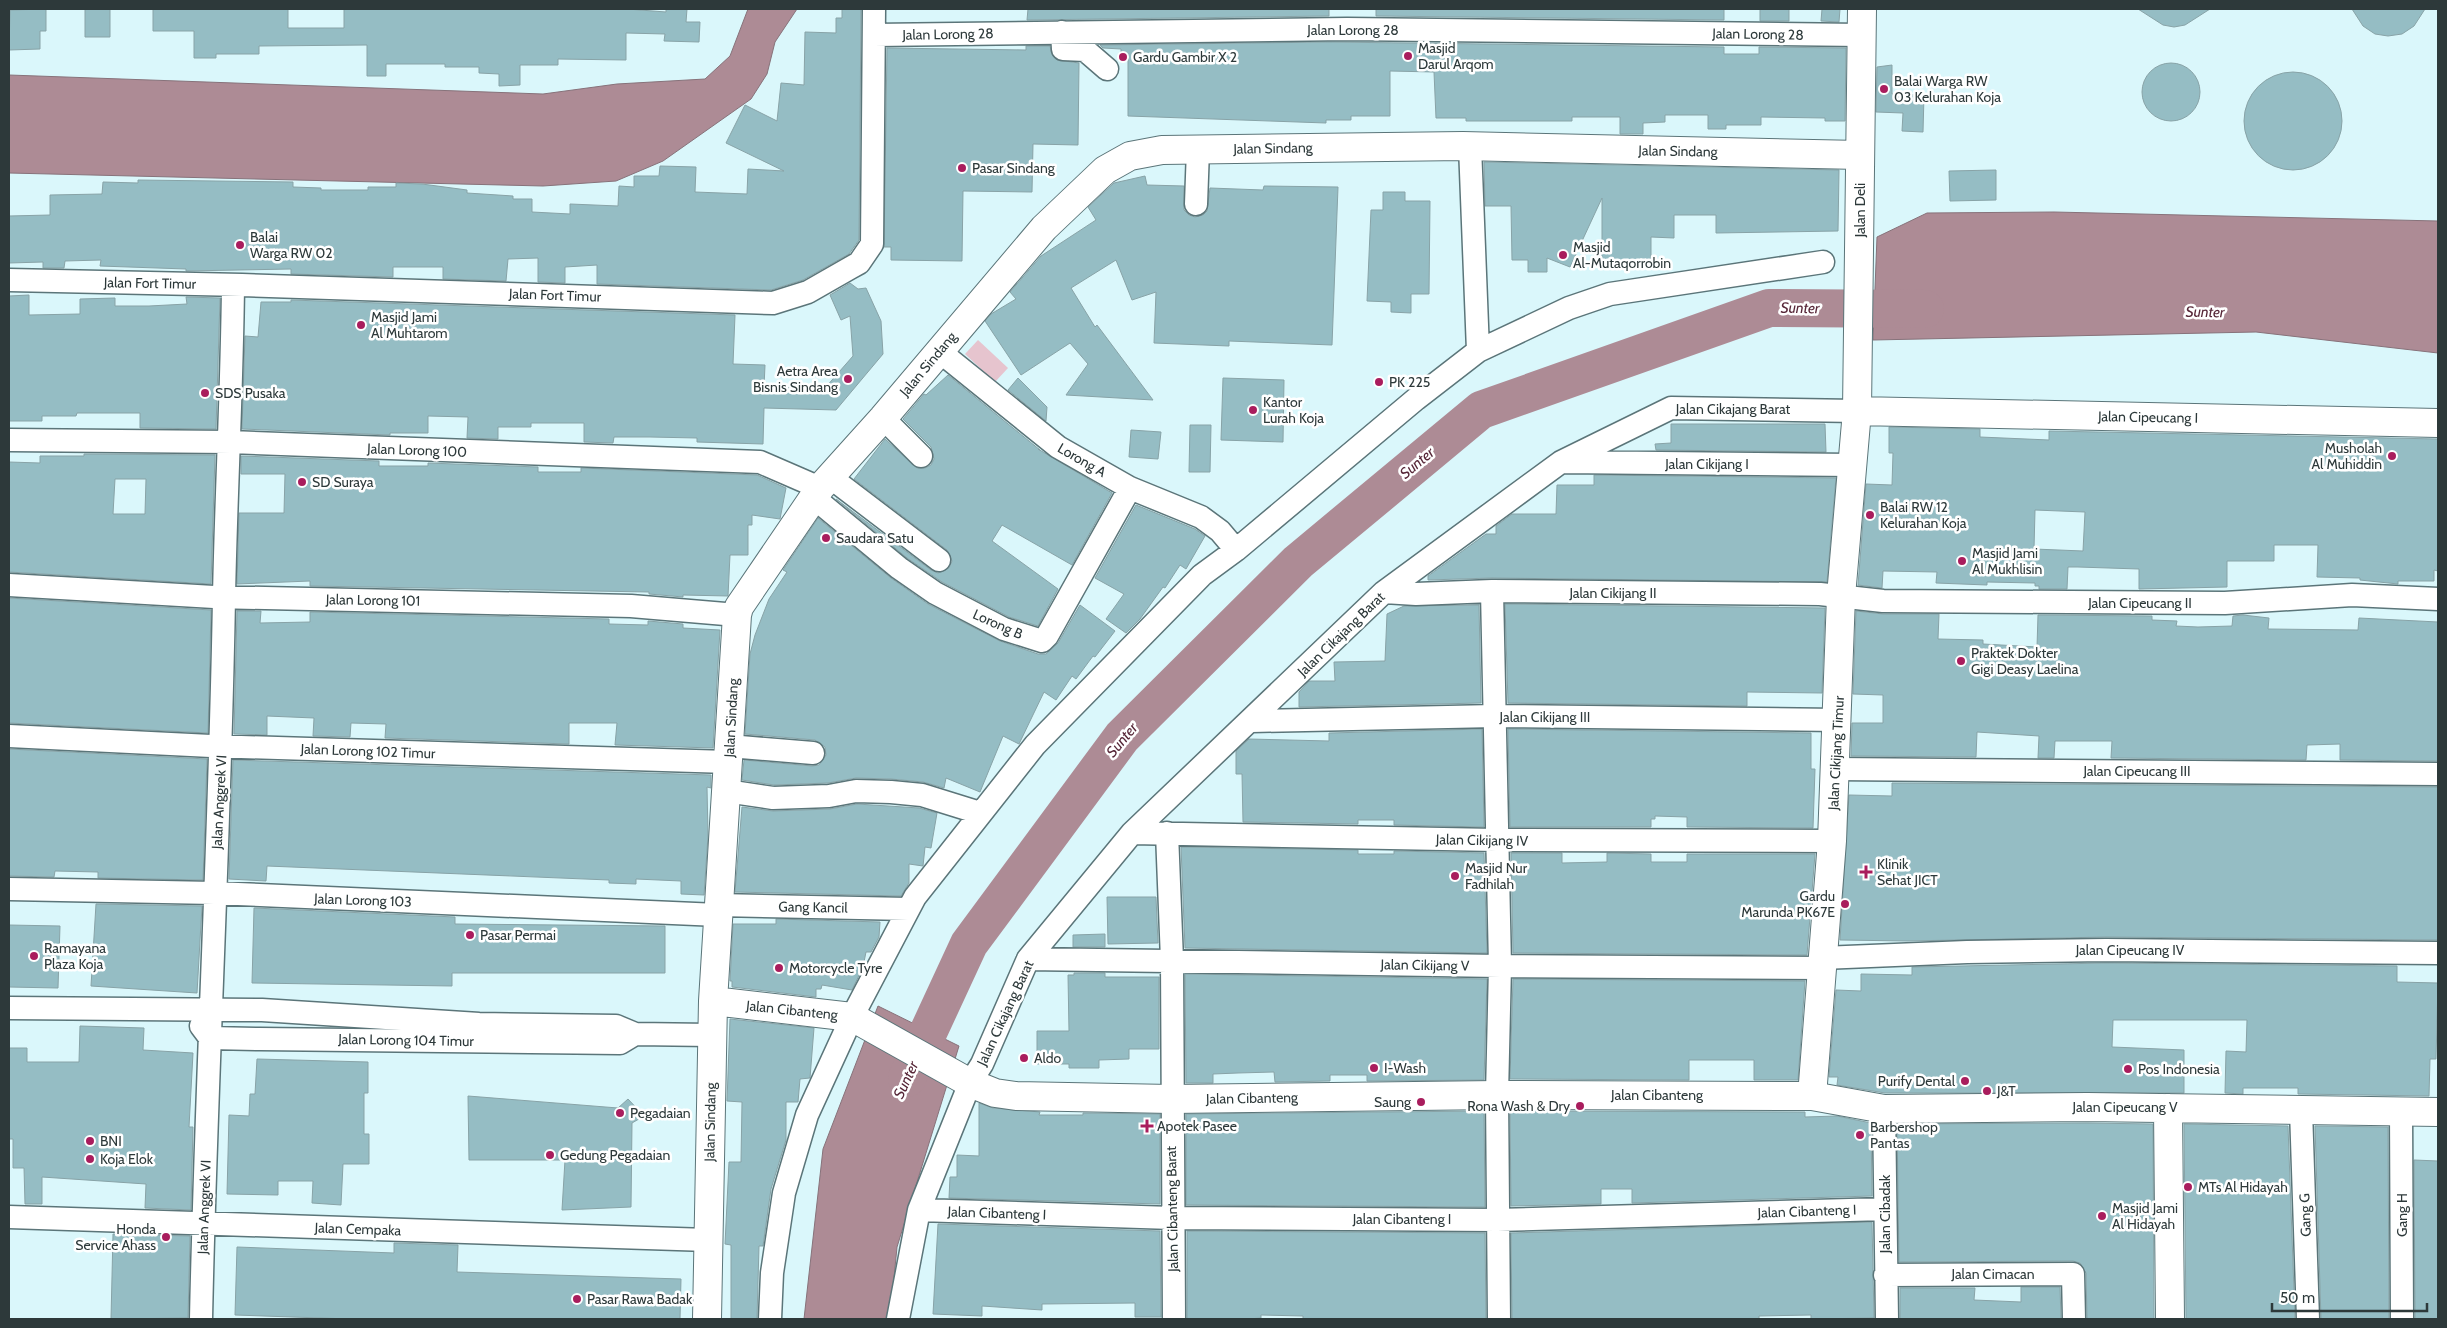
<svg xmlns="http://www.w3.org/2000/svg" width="2447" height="1328" font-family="Cabin,sans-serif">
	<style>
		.green { fill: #e6c4ce }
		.water { fill: #ad8b95; stroke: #87727a }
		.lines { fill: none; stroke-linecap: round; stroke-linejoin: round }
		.river { stroke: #ad8b95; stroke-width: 38 }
		.building { fill: #95bdc4; stroke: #88a3a7; fill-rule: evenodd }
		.minor-casing { stroke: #5b7579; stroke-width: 25 }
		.tertiary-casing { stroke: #5b7579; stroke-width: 30 }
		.minor { stroke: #fff; stroke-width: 22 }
		.tertiary { stroke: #fff; stroke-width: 28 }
		.poi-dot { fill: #a91d5d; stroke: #fff; stroke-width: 2 }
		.labels { text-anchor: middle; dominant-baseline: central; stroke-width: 5; stroke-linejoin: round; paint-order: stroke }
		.street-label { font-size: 14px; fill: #2d393a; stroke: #fff }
		.poi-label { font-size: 14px; fill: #2d393a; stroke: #fff; text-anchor: start }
		.water-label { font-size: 15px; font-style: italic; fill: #572738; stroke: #fff }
	</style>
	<rect width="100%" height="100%" fill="#daf7fb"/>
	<path class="green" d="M978 340 1008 368 995 382 965 354Z"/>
	<path class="water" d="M748 9H797L775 42 767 74 751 99 663 161 616 181 543 186 9 173V75L543 94 617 84 705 79 730 56Z
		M2054 212 2438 221V353L2256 332 1873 340 1877 237 1927 213Z
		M878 1006 959 1046 897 1247 890 1319H804L823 1149Z"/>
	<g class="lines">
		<path class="river" d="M907 1078 969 944 1122 737 1298 562 1481 410 1769 308 1925 309"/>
	</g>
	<path class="building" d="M46 9V31H40V49L9 50 10 10Z
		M85 9H110V37H85Z
		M153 9H288V28H344V9H627L666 12V9H687L686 22H700L699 42 664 41 665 34 626 33V60L558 59V65H520V85L499 86V74L479 73V67H445V64H386V76H367V45L259 46V54H216V58H194V31H153Z
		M842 9H861L859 240 849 254 803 280 771 290 597 284V265L565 267V283L538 282V258L508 259 506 281 443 279V267H393V277L291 274V269L186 271V269L100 266 101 260 65 261 64 268H43V262L9 263V216L50 215V195L102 194 103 182 138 183V180L293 182V187L321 188V190H368V187H396V183L422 184 467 190V193L513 196V199H532V212L570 214V204L618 206 619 186 634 187V176H659L660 166 696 167 695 192 747 194 748 169 784 171 726 143 745 105 777 121 781 83 804 85 805 32 836 33V18H842Z
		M1028 9H1329V16L1027 20Z
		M1376 9H1724V20L1376 16Z
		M1760 9H1789V21H1760Z
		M1822 9H1840L1839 22 1821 21Z
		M2138 9H2210L2185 25 2174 27 2163 25Z
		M2352 9H2425L2414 26 2402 34 2388 36 2375 34 2363 26Z
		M1329 42 1724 47V54H1759V47L1846 48 1845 121H1825V118L1761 117V125H1726V129H1708V115H1665V122L1643 123V134H1620V117H1572V121H1466V118H1436L1434 72 1390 71V116H1351V120H1326V123L1128 116V58H1121V49L1103 48 1100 45Z
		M1026 46H1050L1052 55 1057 60 1079 63 1078 145 1033 144 1032 192 963 191 962 261 891 260V247H884L887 48 1026 50Z
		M2142 92a29 29 0 1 1 58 0a29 29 0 1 1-58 0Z
		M1892 65V94L1924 95 1923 132 1902 131 1903 113 1876 112 1877 67Z
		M2244 121a49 49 0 1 1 98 0a49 49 0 1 1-98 0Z
		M1484 162 1839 170 1838 231 1716 233V215H1674V238L1651 237V262H1602V198L1570 267 1547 258V272H1528V260H1512L1511 206H1485Z
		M1996 170V200L1950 201 1949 171Z
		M1145 176 1147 185 1184 186V210L1189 215 1195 217 1203 215 1207 211 1210 188 1263 190 1264 186 1338 187 1332 345 1229 341V346L1154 343 1156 292 1132 300 1116 260 1071 288 1095 327 1097 325 1153 400 1066 395 1088 364 1070 343 1021 375 985 321 991 314 1016 299 1010 292 1041 256 1096 220 1088 207 1114 183Z
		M1383 192H1405V201H1430L1429 294H1411V313L1391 312V302L1367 301 1371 210H1383Z
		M850 283 858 289 866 288 881 321 883 354 836 410 764 408 763 444 697 442V438L650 437H614L613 443 584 442V423H531V427H498V439L467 438 468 417 428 416V433H390V435L242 429 245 336 258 337 261 302H291V300L735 315 733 364 765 365 764 387 825 388 853 356 850 316 841 320 830 295Z
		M29 295V315L80 314V299L115 298V306H149L187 304 186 297 220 298 216 429 140 428V413H77L76 416H42V421H9V296Z
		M948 375 1040 450 1038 449 1112 493 1072 565 1002 525 992 541 1058 589 1038 626 1009 617 942 582 907 558 836 499 931 570 938 573 949 568 952 561 947 550 854 479 885 439 917 468H925L931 465 934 459 931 447 903 419 924 394 926 395Z
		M1018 378 1047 407 1046 421 1008 390Z
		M1223 378 1284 380 1283 442 1221 440Z
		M1671 424H1825L1826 452 1656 450 1655 444 1671 443Z
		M1190 425H1211L1210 472H1189Z
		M1889 427 1980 429V437L2049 440V431L2438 439V571L2434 570V581H2398V584L2360 580V578L2317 577 2318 545H2274V561H2227V587L2139 589V569L2078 567H2068L2067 589H2039V586H2035V583L1987 582V585L1936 583 1937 572 1883 571 1882 588 1858 585 1866 484 1892 485 1893 453H1889ZM2035 510 2085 512 2083 551 2034 549Z
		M1131 430 1161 432 1158 459 1129 457Z
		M84 454 215 455 211 584 9 572V462L40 463V456H84ZM115 479H146L145 514H113Z
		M241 456 379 461V466H428V463L538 467V472H581V468L757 475 786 488 780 519 752 515V525H748V555H730L728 596 683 595V597L649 594V592L310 586V581L237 584 239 513H284L285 474H241Z
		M1594 475 1836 478 1827 582 1492 578 1428 580V576L1486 534H1496V526L1512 514H1556L1557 485H1594Z
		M1136 505 1195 529 1205 536 1186 569 1180 565 1165 588 1163 587 1140 619 1126 633 1106 619 1124 594 1095 578Z
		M818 518 891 578 928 604 1000 641 1038 654H1046L1058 643 1080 605 1115 631 1095 657 1093 656 1076 679 1072 676 1056 700 1044 692 1019 744 1003 736 980 792 946 778 944 788 923 782 891 779 856 778 828 783 774 785 742 780 744 760 812 766 819 765 826 755 825 747 815 740 745 734 750 654 755 635 769 599 787 572 783 570Z
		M9 598 211 610 208 733 9 723Z
		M1505 604 1825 608 1822 693 1747 692V706L1508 703Z
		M1479 605 1481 703 1299 707V692L1309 681H1335L1334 662 1385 661 1387 614 1404 606Z
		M237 611H261L260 623 310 622V612L609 619V624L648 625V621L683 624V628L720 630 713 748 615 745 617 723H569V744L385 738 386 724 351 723 350 737 313 736 314 718 267 716V735L234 734Z
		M1856 611 1883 614H1939L1938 639 1983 640V644L2037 647 2038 615 2152 616V620L2177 621 2176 626 2198 627 2232 626 2233 616 2243 615 2269 618 2268 629 2358 630 2359 618 2438 622V761L2340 760V744L2307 745 2306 760 2111 758 2112 741H2055L2054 758H2038L2039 736 1977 732 1976 757 1851 756 1852 723H1883V695L1853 694Z
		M1482 729 1484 827 1394 825V820H1358V824L1243 822 1242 774H1236V751L1249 739 1329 741V733Z
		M1508 729 1811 733V769H1815L1813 828 1687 827V817L1655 816V819H1651V827H1510Z
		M9 749 207 759 203 880 98 878V872L55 871 54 877 9 876Z
		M233 760 711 775V788L707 787 708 836 704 895 681 894V881L636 879V884L609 883V880L267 866 266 881 229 879Z
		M1892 783 2438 787V940L2106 937 1907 941 1840 940 1849 795 1892 796Z
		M857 804 919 808 937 813 931 848 925 847 923 866 909 864V883L901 896 735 892 742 807 773 811 830 809Z
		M1181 847 1358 850V854H1394V851L1484 853 1487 953 1185 948Z
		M1511 853H1562V863L1607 862V853L1651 854V862H1687V854H1815L1807 955 1513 953Z
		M1107 897H1156L1158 943 1108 944Z
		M96 904 202 906 197 993 91 986Z
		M254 908 455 917V924L665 926V973H452V986L252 983Z
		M776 919 880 922 879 937 871 952H866L863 967 852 990 822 985 821 989H816V997L732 987V981H730L733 924H776Z
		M9 925 60 926 58 988 9 987Z
		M1105 934V947H1073V935Z
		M2106 963 2397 966V982L2438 983 2436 1059H2430L2429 1096 2298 1094V1088H2243V1094L2225 1093 2226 1051 2246 1052 2247 1020H2113L2112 1047 2184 1050V1093H1885L1837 1085 1838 1077H1829L1836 990 1861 991V974L1912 975V967Z
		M1074 973H1105V977H1159V1049H1129V1059L1099 1060V1068H1069V1064H1037V1031H1069L1068 975H1074Z
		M1185 974 1487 979 1484 1080 1367 1081V1075H1330V1081L1275 1082 1274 1072 1238 1073 1213 1074V1083H1186Z
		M1513 979 1805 981 1798 1080H1754V1060H1689V1080L1510 1079Z
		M730 1019 814 1028 810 1078 800 1079 798 1102H786V1140L771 1189 763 1246H759L757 1319H731V1245L725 1244 729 1162H741L742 1102 727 1101Z
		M80 1026 144 1028 143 1050 193 1053 189 1127H193L191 1210 145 1208 146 1184 42 1177V1204H25L24 1168H13V1139H9V1048H27V1062H79Z
		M257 1059 368 1062V1093H364V1134H369V1164H343L341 1205 312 1203 313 1181H278V1195L227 1194 229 1115 249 1116 250 1094H255Z
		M468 1096 618 1108 628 1099 644 1116 632 1123 631 1207 562 1210 565 1160H469Z
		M979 1103 993 1108 1040 1112 1039 1115H1083V1113L1160 1114V1204L949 1198 950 1177H957V1155L979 1156Z
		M1484 1111 1485 1207 1186 1205V1114Z
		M1510 1111 1805 1112V1117L1837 1116 1871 1123 1872 1196 1632 1203V1189H1601V1204L1511 1206Z
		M2087 1123 2153 1124 2154 1319H2087L2086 1273 2080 1263 2073 1261 1899 1262 1897 1124Z
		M2184 1124 2288 1126 2295 1319H2186Z
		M2315 1126 2388 1127 2389 1319H2321Z
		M2414 1160 2438 1161V1319H2415Z
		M1872 1222 1874 1318 1811 1319V1315L1759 1316V1319H1512L1511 1233Z
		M938 1224 1160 1231 1161 1317H1135V1303L1042 1304V1310L982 1306V1316L933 1314Z
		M1187 1231 1485 1233 1486 1319H1303V1316L1261 1315V1318L1248 1319H1187Z
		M113 1234 190 1236 188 1318 111 1319Z
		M394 1243 458 1245 457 1272 681 1279 680 1319H350L235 1315 237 1247 394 1253Z
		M2021 1287H2060L2061 1319H1900V1288H1975L1974 1300 2021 1302Z"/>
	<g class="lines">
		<defs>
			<path id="minor" d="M1062 32 1063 49 1085 50 1107 69
				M874 35 1347 29 1862 35
				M1196 204 1198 149
				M9 280 242 285 773 303 808 292 850 268 859 263 872 244 874 9
				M939 351 1058 447 1130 488 1201 517 1220 531 1236 550
				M1478 351 1569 308 1610 294 1823 262
				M883 418 921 456
				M9 440 230 442 760 462 820 488
				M1564 462 1853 465
				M830 477 939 560
				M813 497 899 568 935 593 1004 629 1042 641 1047 636 1130 488
				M9 585 214 597 631 606 737 615
				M1492 591 1500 966 1497 1095 1499 1319
				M1384 592 1416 594 1492 591 1820 594 1883 601 2225 603 2352 595 2438 599
				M1252 721 1495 716 1838 720
				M9 736 211 746 728 762
				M729 746 813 753
				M1835 769 2438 774
				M726 791 773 798 829 796 856 791 891 792 922 795 980 813
				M1132 833 1496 840 1832 841
				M1167 833 1172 960 1174 1319
				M9 889 214 893 718 915
				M718 905 908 909
				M1822 958 1967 952 2106 950 2438 953
				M1028 959 1500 966 1822 968
				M9 1008 262 1010 479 1024 616 1026 635 1034 712 1035
				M201 1026 210 1038 260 1039 620 1043 635 1034
				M1884 1109 1887 1319
				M2301 1110 2308 1319
				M2401 1111 2402 1319
				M919 1210 1172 1218 1497 1220 1885 1209
				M9 1217 708 1240
				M1885 1275 2073 1274 2074 1319
				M201 1319C206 1078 220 838 224 597 226 493 232 389 233 285
				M770 1319 772 1273 784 1193 807 1115 852 1017 915 897 1035 745 1202 575 1236 550 1416 399 1478 351 1470 146
				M898 1319 919 1210 970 1083 982 1064 1028 959 1132 833 1384 592 1561 462 1671 408 1857 411"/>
			<path id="tertiary" d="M1857 411 2438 423
				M713 1001 852 1017 970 1083 995 1093 1016 1096 1171 1099 1497 1095 1812 1096 1884 1109 2087 1107 2438 1112
				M1812 1096 1832 841 1841 596 1857 411 1862 9
				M2168 1108 2170 1319
				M707 1319 713 1001 737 615 739 607 820 488 883 418 1044 228 1105 170 1130 156 1162 150 1463 146 1860 155"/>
		</defs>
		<use href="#minor" class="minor-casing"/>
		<use href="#tertiary" class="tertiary-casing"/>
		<use href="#minor" class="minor"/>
		<use href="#tertiary" class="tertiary"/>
	</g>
	<g class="poi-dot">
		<circle cx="1408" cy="56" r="5"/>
		<circle cx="1123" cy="57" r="5"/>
		<circle cx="1884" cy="89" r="5"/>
		<circle cx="962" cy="168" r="5"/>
		<circle cx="240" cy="245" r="5"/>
		<circle cx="1563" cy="255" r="5"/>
		<circle cx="361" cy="325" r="5"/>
		<circle cx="848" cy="379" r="5"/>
		<circle cx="1379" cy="382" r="5"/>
		<circle cx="205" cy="393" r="5"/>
		<circle cx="1253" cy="410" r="5"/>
		<circle cx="2392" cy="456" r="5"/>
		<circle cx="302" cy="482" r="5"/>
		<circle cx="1870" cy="515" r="5"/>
		<circle cx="826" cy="538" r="5"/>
		<circle cx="1962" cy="561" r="5"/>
		<circle cx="1961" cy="661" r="5"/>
		<path d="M1863.5 864.5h5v5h5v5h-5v5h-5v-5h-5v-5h5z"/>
		<circle cx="1455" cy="876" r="5"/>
		<circle cx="1845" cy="904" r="5"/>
		<circle cx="470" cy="935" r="5"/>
		<circle cx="34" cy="956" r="5"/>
		<circle cx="779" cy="968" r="5"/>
		<circle cx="1024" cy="1058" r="5"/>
		<circle cx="1374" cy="1068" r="5"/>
		<circle cx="2128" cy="1069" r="5"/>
		<circle cx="1965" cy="1081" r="5"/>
		<circle cx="1987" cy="1091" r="5"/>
		<circle cx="1421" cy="1102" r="5"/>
		<circle cx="1580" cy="1106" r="5"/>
		<circle cx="620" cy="1113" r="5"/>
		<path d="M1144.5 1118.5h5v5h5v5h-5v5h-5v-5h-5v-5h5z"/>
		<circle cx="1860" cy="1135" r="5"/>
		<circle cx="90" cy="1141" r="5"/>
		<circle cx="550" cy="1155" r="5"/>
		<circle cx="90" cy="1159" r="5"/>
		<circle cx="2188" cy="1187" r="5"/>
		<circle cx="2102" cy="1216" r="5"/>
		<circle cx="166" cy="1237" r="5"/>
		<circle cx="577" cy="1299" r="5"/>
	</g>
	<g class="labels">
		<g class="street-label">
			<text x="1353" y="30">Jalan Lorong 28</text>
			<text transform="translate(948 34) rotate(-1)">Jalan Lorong 28</text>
			<text transform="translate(1758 34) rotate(1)">Jalan Lorong 28</text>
			<text transform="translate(1273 148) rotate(-1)">Jalan Sindang</text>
			<text transform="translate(1678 151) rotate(1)">Jalan Sindang</text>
			<text transform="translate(1860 210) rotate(-90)">Jalan Deli</text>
			<text transform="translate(150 283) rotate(1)">Jalan Fort Timur</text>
			<text transform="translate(555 295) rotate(2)">Jalan Fort Timur</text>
			<text transform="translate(928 364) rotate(-50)">Jalan Sindang</text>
			<text x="1733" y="409">Jalan Cikajang Barat</text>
			<text transform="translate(2148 417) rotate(1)">Jalan Cipeucang I</text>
			<text transform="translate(417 450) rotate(2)">Jalan Lorong 100</text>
			<text transform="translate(1082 460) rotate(30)">Lorong A</text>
			<text x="1707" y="464">Jalan Cikijang I</text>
			<text x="1613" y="593">Jalan Cikijang II</text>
			<text transform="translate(373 600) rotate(1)">Jalan Lorong 101</text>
			<text x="2140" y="603">Jalan Cipeucang II</text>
			<text transform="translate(998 624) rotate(24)">Lorong B</text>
			<text transform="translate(1341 634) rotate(-44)">Jalan Cikajang Barat</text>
			<text x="1545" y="717">Jalan Cikijang III</text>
			<text transform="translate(731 718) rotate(-87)">Jalan Sindang</text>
			<text transform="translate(368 751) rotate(2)">Jalan Lorong 102 Timur</text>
			<text transform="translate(1836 753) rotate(-87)">Jalan Cikijang Timur</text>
			<text x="2137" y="771">Jalan Cipeucang III</text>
			<text transform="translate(219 802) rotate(-87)">Jalan Anggrek VI</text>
			<text transform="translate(1482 840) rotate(1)">Jalan Cikijang IV</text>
			<text transform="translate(363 900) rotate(2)">Jalan Lorong 103</text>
			<text transform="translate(813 907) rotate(1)">Gang Kancil</text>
			<text x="2130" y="950">Jalan Cipeucang IV</text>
			<text transform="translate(1425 965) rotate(1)">Jalan Cikijang V</text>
			<text transform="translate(792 1010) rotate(6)">Jalan Cibanteng</text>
			<text transform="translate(1005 1013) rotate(-65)">Jalan Cikajang Barat</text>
			<text transform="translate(406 1040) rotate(1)">Jalan Lorong 104 Timur</text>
			<text x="1657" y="1095">Jalan Cibanteng</text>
			<text transform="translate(1252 1098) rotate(-1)">Jalan Cibanteng</text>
			<text x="2125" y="1107">Jalan Cipeucang V</text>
			<text transform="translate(710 1122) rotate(-89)">Jalan Sindang</text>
			<text transform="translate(204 1207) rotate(-88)">Jalan Anggrek VI</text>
			<text transform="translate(1172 1209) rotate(-91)">Jalan Cibanteng Barat</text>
			<text transform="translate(1807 1211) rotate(-2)">Jalan Cibanteng I</text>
			<text transform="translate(997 1213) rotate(2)">Jalan Cibanteng I</text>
			<text transform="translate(1885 1214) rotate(-90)">Jalan Cibadak</text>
			<text transform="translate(2305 1215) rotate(-92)">Gang G</text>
			<text transform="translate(2402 1215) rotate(-90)">Gang H</text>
			<text x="1402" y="1219">Jalan Cibanteng I</text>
			<text transform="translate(358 1229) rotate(2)">Jalan Cempaka</text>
			<text x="1993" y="1274">Jalan Cimacan</text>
		</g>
		<g class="poi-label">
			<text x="1418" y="48">Masjid<tspan x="1418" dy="16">Darul Arqom</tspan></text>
			<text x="1133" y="57">Gardu Gambir X 2</text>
			<text x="1894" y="81">Balai Warga RW<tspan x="1894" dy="16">03 Kelurahan Koja</tspan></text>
			<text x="972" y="168">Pasar Sindang</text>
			<text x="250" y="237">Balai<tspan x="250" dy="16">Warga RW 02</tspan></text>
			<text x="1573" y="247">Masjid<tspan x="1573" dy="16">Al-Mutaqorrobin</tspan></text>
			<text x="371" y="317">Masjid Jami<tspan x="371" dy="16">Al Muhtarom</tspan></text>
			<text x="838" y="371" text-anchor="end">Aetra Area<tspan x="838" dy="16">Bisnis Sindang</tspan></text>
			<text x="1389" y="382">PK 225</text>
			<text x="215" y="393">SDS Pusaka</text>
			<text x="1263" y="402">Kantor<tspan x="1263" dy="16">Lurah Koja</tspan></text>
			<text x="2382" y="448" text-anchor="end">Musholah<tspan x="2382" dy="16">Al Muhiddin</tspan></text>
			<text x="312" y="482">SD Suraya</text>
			<text x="1880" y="507">Balai RW 12<tspan x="1880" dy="16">Kelurahan Koja</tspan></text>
			<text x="836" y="538">Saudara Satu</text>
			<text x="1972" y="553">Masjid Jami<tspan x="1972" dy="16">Al Mukhlisin</tspan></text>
			<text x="1971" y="653">Praktek Dokter<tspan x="1971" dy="16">Gigi Deasy Laelina</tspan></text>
			<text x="1877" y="864">Klinik<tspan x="1877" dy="16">Sehat JICT</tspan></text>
			<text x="1465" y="868">Masjid Nur<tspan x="1465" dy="16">Fadhilah</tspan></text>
			<text x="1835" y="896" text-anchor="end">Gardu<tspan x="1835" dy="16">Marunda PK67E</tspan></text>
			<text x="480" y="935">Pasar Permai</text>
			<text x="44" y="948">Ramayana<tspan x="44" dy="16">Plaza Koja</tspan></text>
			<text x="789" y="968">Motorcycle Tyre</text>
			<text x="1034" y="1058">Aldo</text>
			<text x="1384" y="1068">I-Wash</text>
			<text x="2138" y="1069">Pos Indonesia</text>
			<text x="1955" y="1081" text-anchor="end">Purify Dental</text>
			<text x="1997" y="1091">J&amp;T</text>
			<text x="1411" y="1102" text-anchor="end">Saung</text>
			<text x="1570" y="1106" text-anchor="end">Rona Wash &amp; Dry</text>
			<text x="630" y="1113">Pegadaian</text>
			<text x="1157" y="1126">Apotek Pasee</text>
			<text x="1870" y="1127">Barbershop<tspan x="1870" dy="16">Pantas</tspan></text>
			<text x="100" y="1141">BNI</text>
			<text x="560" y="1155">Gedung Pegadaian</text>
			<text x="100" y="1159">Koja Elok</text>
			<text x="2198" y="1187">MTs Al Hidayah</text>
			<text x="2112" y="1208">Masjid Jami<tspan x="2112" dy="16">Al Hidayah</tspan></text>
			<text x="156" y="1229" text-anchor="end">Honda<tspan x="156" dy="16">Service Ahass</tspan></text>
			<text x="587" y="1299">Pasar Rawa Badak</text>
		</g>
		<g class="water-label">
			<text transform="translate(1800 308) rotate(1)">Sunter</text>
			<text transform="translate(2205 312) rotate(1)">Sunter</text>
			<text transform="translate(1417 463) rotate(-40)">Sunter</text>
			<text transform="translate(1122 740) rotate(-50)">Sunter</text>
			<text transform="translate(906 1080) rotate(-65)">Sunter</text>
		</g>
	</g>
	<rect width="2447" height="1328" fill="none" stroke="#2d393a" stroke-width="20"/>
	<path d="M2272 1303v8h155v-8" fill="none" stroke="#2d393a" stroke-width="2.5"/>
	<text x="2280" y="1303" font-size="15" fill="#2d393a" stroke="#ffffff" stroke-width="4" paint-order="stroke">50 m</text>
</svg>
